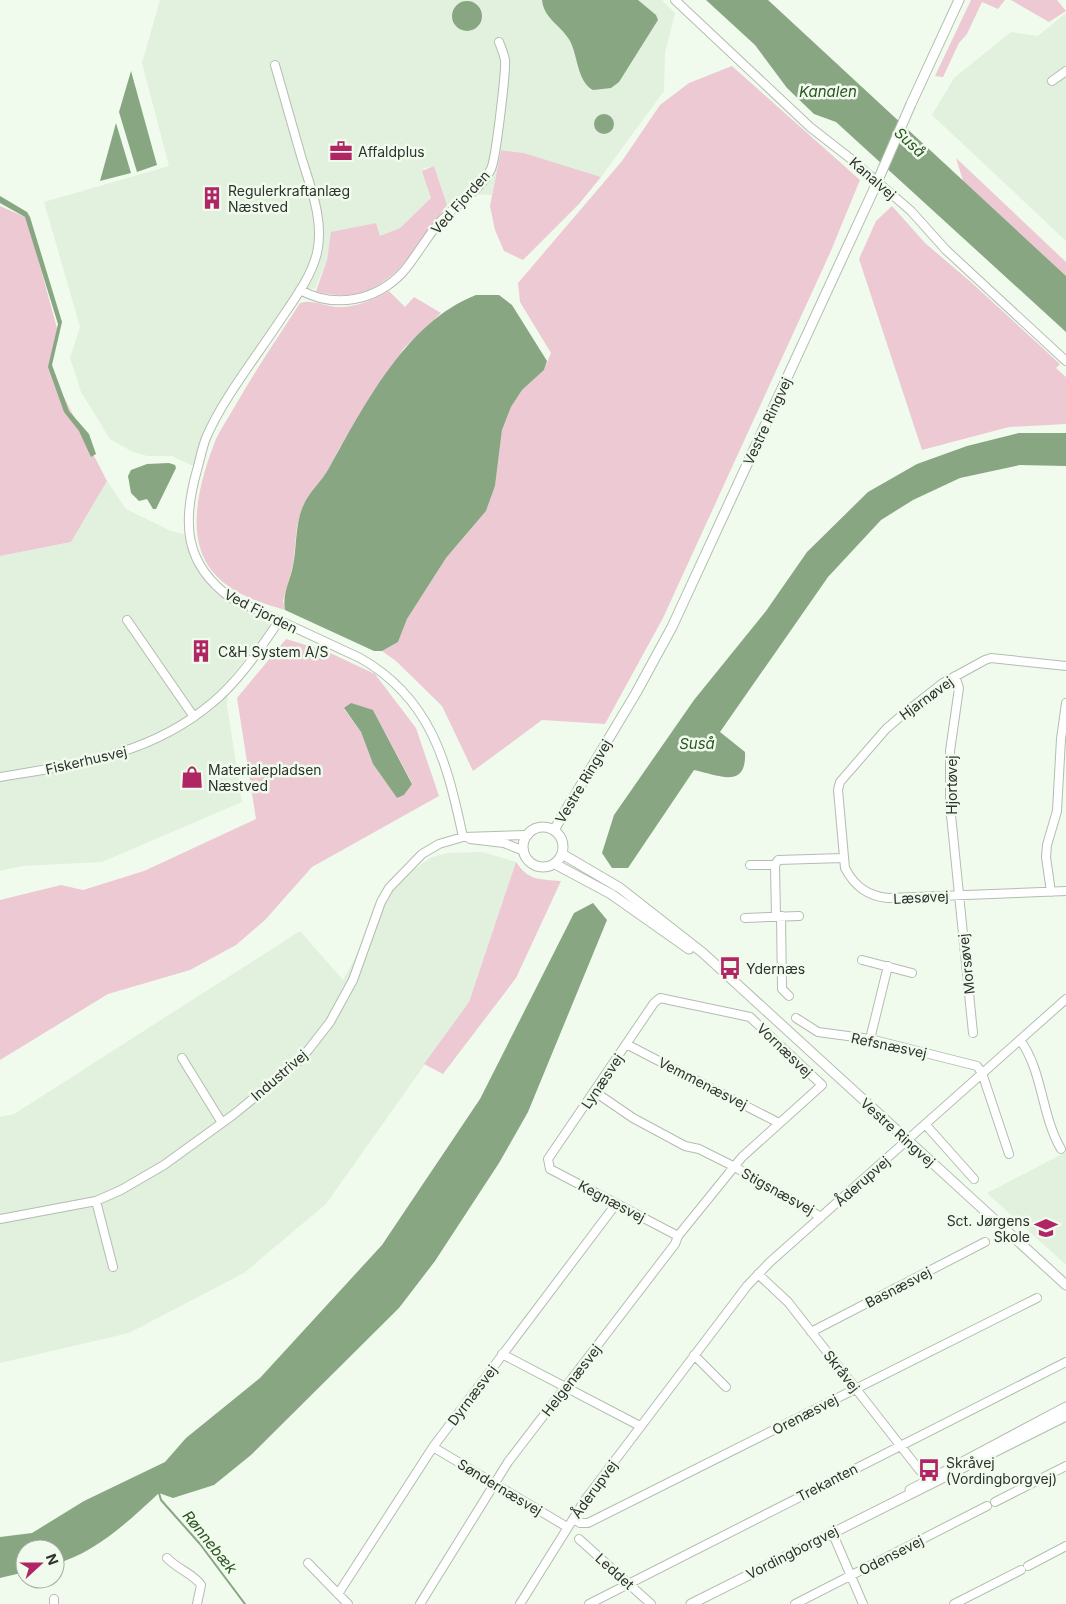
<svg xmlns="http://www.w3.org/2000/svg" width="1066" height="1604" font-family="Inter,sans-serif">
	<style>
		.built { fill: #e1f1dd }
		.green { fill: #edc9d4; fill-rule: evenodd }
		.water { fill: #87a681 }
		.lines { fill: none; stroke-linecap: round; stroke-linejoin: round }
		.stream { stroke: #87a681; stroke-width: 2 }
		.minor-casing { stroke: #b3bdb0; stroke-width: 10 }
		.major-casing { stroke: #b3bdb0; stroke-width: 11 }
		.minor { stroke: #fff; stroke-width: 8 }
		.major { stroke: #fff; stroke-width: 9 }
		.major-bridge-casing { stroke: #b3bdb0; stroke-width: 11; stroke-linecap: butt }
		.major-bridge { stroke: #fff; stroke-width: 9 }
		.labels { text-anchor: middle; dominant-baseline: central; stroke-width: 5; stroke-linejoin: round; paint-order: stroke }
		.poi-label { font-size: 14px; fill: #2e322d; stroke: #f0fbee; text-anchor: start }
		.street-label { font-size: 14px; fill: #2e322d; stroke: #f0fbee }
		.water-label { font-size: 15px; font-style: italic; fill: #2a5420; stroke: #f0fbee }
	</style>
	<rect width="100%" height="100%" fill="#f0fbee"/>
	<path class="built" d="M160 0H662L675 13 665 53 664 91 601 177 524 153 501 150 492 195 463 194 447 205 434 166 423 169 431 198 400 228 380 236 376 223 331 233 327 260 315 289 297 287 209 426 193 466 172 456H147L131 451 110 439 81 392 70 358 80 327 44 202 169 166 142 63Z
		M1066 13V241L932 115 954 78 1011 32 1038 36Z
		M107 481 126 509 171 531 184 534 190 557 199 572 212 589 229 602 270 623 268 631 230 678 227 705 242 802 102 862 22 866 0 871V556L71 542Z
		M483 852 516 862 469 1002 326 1204 244 1273 129 1333 0 1363V1117L14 1114 300 931 343 980 390 894 403 877 432 857 448 853Z
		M1066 1152V1263L1065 1264 987 1193Z"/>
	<path class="green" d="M971 0H1005L998 9 982 2 967 34 959 43 943 77 935 76Z
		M1011 0H1057L1066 11 1049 22Z
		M732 66 860 180 830 253 663 618 605 724 542 720 473 771 442 706 396 661 382 651 398 642 407 619 446 558 486 511 495 486 502 430 511 407 522 390 544 370 551 353 520 302 518 283 622 161 660 105 689 83Z
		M501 150 524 153 601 177 579 204 523 260 504 251 495 230 490 206Z
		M956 158 1066 262V276L963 181Z
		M434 166 447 205C419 242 392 298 338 295 330 294 323 294 316 291L327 260 331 232 376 223 380 236 400 228 431 198 422 171Z
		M0 206 27 218 58 332 50 370 107 481 71 542 0 556Z
		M892 206 925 243 972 283 1060 364 1056 368 1066 377V424L1009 427 922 450 859 259 876 221Z
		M389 291 405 307 414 297 441 313 404 348 340 447 328 470 303 505 297 527 293 565 283 601 285 610C258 602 231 594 212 571 183 535 201 477 216 439 221 428 229 417 235 406 255 371 278 337 300 303 312 299 324 306 336 307 354 308 374 300 389 291Z
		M286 639 326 651 375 674 416 728 439 796 312 867 265 920 236 945 190 970 108 994 0 1060V900L61 885 83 890 144 871 256 819 237 698ZM344 709 373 710 412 783 404 795 397 798 373 764 361 732Z
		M516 862C529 881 539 879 561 881L516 978 443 1074 424 1064 469 1002Z"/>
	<path class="water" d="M542 0H638L656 15 658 20 619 82 611 88 593 90C577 81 578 56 570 41 561 25 544 19 542 0Z
		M706 0H768L1066 276V332L836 122 814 114 787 88 755 45Z
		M452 16a15 15 0 1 1 30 0a15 15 0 1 1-30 0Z
		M131 71 157 165 137 172 119 112Z
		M594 124a10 10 0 1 1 20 0a10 10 0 1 1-20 0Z
		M116 123 131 173 100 181Z
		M0 196 27 212 30 217 62 322 52 365 69 411 89 434 96 454 91 457 79 431 64 412 48 367 58 324 25 217 0 203Z
		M476 295H499L512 305 547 361 544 370 522 390 511 407 502 430 495 486 486 511 446 558 407 619 398 642 382 651H374L285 610C282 594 290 581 293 566 297 546 295 525 303 506 309 492 322 481 329 468 364 406 406 322 476 295Z
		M1019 433H1066V466L1020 465 960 478 913 500 881 520 828 577 720 732 745 752C747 790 718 775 694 770L628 868H612L602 853 614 815 694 700 766 611 807 552 868 492 917 464 967 446Z
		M169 463 175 465 176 468 156 509H153L147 499 139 501 131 493 128 476 131 470 147 464Z
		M351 703 373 710 412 784 404 795 397 798 373 764 361 732 344 708Z
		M593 903 607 920 528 1112 499 1163 435 1261 399 1308 251 1455 214 1485 173 1498 159 1493C129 1521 95 1553 55 1564V1549H25V1572L0 1578V1537L32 1533 84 1501 165 1462 186 1438 260 1378 382 1245 480 1099 574 913Z"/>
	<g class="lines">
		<path class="stream" d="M159 1493 161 1500 200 1544 245 1604"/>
		<defs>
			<path id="minor" d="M675 0 810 127 851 159 911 211 946 250 1066 361
				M275 65C283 93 291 121 299 149 308 182 325 218 317 253 311 278 293 301 279 322 256 357 222 400 206 438 202 448 200 460 197 470 182 523 184 564 231 598L360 658C431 698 447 762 463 837
				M1052 81 1066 71
				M300 290C335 309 376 301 403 272 416 257 426 238 439 223 455 205 481 190 491 169 496 159 506 71 505 60 504 54 501 47 499 42
				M127 620 194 717
				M1066 666 991 658 985 660 943 683 901 716 886 729 840 782 838 790 845 868C855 887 868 896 888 898L1066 891
				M955 676 959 688 950 751V805L973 1033
				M0 777C77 764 149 756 212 703 239 681 259 650 279 621
				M470 839 504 843 524 851
				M750 865H775
				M1051 892 1046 857 1047 845 1057 811 1061 739 1066 703
				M781 916 782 989 789 996
				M776 917 775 865 778 860 843 858
				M745 918 799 916
				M862 960 912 973
				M796 1018 818 1032 870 1039 977 1066 982 1073 1009 1154
				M870 1039 888 966
				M1020 1040C1043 1071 1041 1115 1061 1149
				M626 1044 779 1123
				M182 1058 222 1123
				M595 1092 633 1118 685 1146 699 1149 733 1166 821 1217
				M925 1124 974 1179
				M96 1201 113 1267
				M0 1219 96 1201 121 1190 164 1165 233 1115 299 1061 309 1049 330 1022 353 980 381 902 389 888 422 854 439 844 463 837 528 835
				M758 1274 788 1302 921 1472
				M811 1332 985 1242
				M502 1354 640 1426
				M694 1355 726 1387
				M433 1447 567 1527
				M995 1502 1066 1466
				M573 1519 580 1523H588L1037 1298
				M832 1532 863 1604
				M579 1539 651 1604
				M167 1558C176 1568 195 1575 201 1585L197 1604
				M308 1563 348 1604
				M1028 1566 1066 1546
				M338 1594 433 1447 616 1204
				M54 1599V1604
				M420 1604 508 1462 675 1244 678 1236 742 1157 822 1085 750 1017 660 998 654 1003 548 1159 550 1169 678 1236
				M520 1604 585 1500 747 1286 770 1262 1066 999
				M589 1604 1066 1362
				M795 1604 987 1506
				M954 1604 1021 1570"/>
			<path id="major" d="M911 104 959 0
				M523 847a20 20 0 1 1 40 0a20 20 0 1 1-40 0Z
				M554 830 636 693 672 627 875 187
				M562 854 620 888 703 953 1066 1285
				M555 864 611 894 689 949
				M910 1490 1066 1407
				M691 1604 1066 1416"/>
		</defs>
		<use href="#minor" class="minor-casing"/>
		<use href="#major" class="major-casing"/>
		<use href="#minor" class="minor"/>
		<use href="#major" class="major"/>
		<defs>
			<path id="major-bridge" d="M875 187 911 104"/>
		</defs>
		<use href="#major-bridge" class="major-bridge-casing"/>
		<use href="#major-bridge" class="major-bridge"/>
	</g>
	<defs>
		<symbol id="office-bare" viewBox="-9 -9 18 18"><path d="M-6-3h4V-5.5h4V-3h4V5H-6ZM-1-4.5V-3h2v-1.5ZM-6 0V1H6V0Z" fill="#b02664" stroke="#f0fbee" stroke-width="2.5" paint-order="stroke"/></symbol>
		<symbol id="building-bare" viewBox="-9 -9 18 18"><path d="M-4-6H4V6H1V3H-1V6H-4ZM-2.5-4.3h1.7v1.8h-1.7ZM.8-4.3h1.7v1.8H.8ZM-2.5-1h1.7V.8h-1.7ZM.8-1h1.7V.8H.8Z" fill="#b02664" stroke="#f0fbee" stroke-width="2.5" paint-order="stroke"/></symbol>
		<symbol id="shop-bare" viewBox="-9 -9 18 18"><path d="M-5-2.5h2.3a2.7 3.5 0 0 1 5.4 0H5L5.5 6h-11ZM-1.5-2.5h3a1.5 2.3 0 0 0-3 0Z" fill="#b02664" stroke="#f0fbee" stroke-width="2.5" paint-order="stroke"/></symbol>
		<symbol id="bus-bare" viewBox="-9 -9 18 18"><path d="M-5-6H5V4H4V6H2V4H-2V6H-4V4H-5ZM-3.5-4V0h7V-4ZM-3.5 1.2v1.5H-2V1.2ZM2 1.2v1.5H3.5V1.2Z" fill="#b02664" stroke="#f0fbee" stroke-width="2.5" paint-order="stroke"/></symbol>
		<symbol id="school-bare" viewBox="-9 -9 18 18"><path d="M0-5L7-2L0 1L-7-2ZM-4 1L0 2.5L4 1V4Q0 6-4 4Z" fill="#b02664" stroke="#f0fbee" stroke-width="2.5" paint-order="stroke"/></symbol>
	</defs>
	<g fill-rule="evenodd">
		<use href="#office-bare" x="325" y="135" width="32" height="32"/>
		<use href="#building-bare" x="196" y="182" width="32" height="32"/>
		<use href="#building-bare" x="185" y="635" width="32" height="32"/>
		<use href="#shop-bare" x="176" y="761" width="32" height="32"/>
		<use href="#bus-bare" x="714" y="952" width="32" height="32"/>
		<use href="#school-bare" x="1030" y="1212" width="32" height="32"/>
		<use href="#bus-bare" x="913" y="1454" width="32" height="32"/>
	</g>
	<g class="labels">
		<g class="poi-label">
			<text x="358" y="151">Affaldplus</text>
			<text x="228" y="190">Regulerkraftanlæg<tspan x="228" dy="16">Næstved</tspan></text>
			<text x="218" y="651">C&amp;H System A/S</text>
			<text x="208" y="769">Materialepladsen<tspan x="208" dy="16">Næstved</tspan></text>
			<text x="746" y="968">Ydernæs</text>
			<text x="1030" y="1220" text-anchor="end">Sct. Jørgens<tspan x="1030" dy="16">Skole</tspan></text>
			<text x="946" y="1462">Skråvej<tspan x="946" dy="16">(Vordingborgvej)</tspan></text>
		</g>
		<g class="street-label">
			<text transform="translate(873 178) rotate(41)">Kanalvej</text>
			<text transform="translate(460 202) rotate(-48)">Ved Fjorden</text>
			<text transform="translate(767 421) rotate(-65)">Vestre Ringvej</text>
			<text transform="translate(261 611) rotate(27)">Ved Fjorden</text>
			<text transform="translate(926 698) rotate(-36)">Hjarnøvej</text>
			<text transform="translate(86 760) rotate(-13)">Fiskerhusvej</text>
			<text transform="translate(583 781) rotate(-59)">Vestre Ringvej</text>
			<text transform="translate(951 785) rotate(-90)">Hjortøvej</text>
			<text transform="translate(921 897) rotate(-3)">Læsøvej</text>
			<text transform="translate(966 964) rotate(-96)">Morsøvej</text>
			<text transform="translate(889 1045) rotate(12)">Refsnæsvej</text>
			<text transform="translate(785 1050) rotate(44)">Vornæsvej</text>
			<text transform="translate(279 1075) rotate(-41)">Industrivej</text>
			<text transform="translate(602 1081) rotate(-56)">Lynæsvej</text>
			<text transform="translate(703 1083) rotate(27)">Vemmenæsvej</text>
			<text transform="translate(898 1132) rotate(42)">Vestre Ringvej</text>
			<text transform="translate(862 1181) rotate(-41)">Åderupvej</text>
			<text transform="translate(778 1191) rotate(29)">Stigsnæsvej</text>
			<text transform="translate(612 1201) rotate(28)">Kegnæsvej</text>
			<text transform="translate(898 1287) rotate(-27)">Basnæsvej</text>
			<text transform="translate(842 1371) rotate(52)">Skråvej</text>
			<text transform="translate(571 1380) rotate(-52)">Helgenæsvej</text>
			<text transform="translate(472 1395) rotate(-53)">Dyrnæsvej</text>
			<text transform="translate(805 1414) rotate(-27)">Orenæsvej</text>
			<text transform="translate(827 1482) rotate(-27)">Trekanten</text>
			<text transform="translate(500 1487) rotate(31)">Søndernæsvej</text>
			<text transform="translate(594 1489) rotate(-54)">Åderupvej</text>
			<text transform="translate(792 1552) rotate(-27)">Vordingborgvej</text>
			<text transform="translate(891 1555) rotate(-27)">Odensevej</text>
			<text transform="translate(615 1571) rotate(42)">Leddet</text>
		</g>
		<g class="water-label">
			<text x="828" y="91">Kanalen</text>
			<text transform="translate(910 142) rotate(43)">Suså</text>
			<text x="697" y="743">Suså</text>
			<text transform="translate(210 1542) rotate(51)">Rønnebæk</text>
		</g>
	</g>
	<g transform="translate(40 1564) rotate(69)"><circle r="24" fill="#f0fbee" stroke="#a2aba1"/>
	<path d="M0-4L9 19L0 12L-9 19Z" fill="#b02664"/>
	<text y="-8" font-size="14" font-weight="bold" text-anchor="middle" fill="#2e322d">N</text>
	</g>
</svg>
